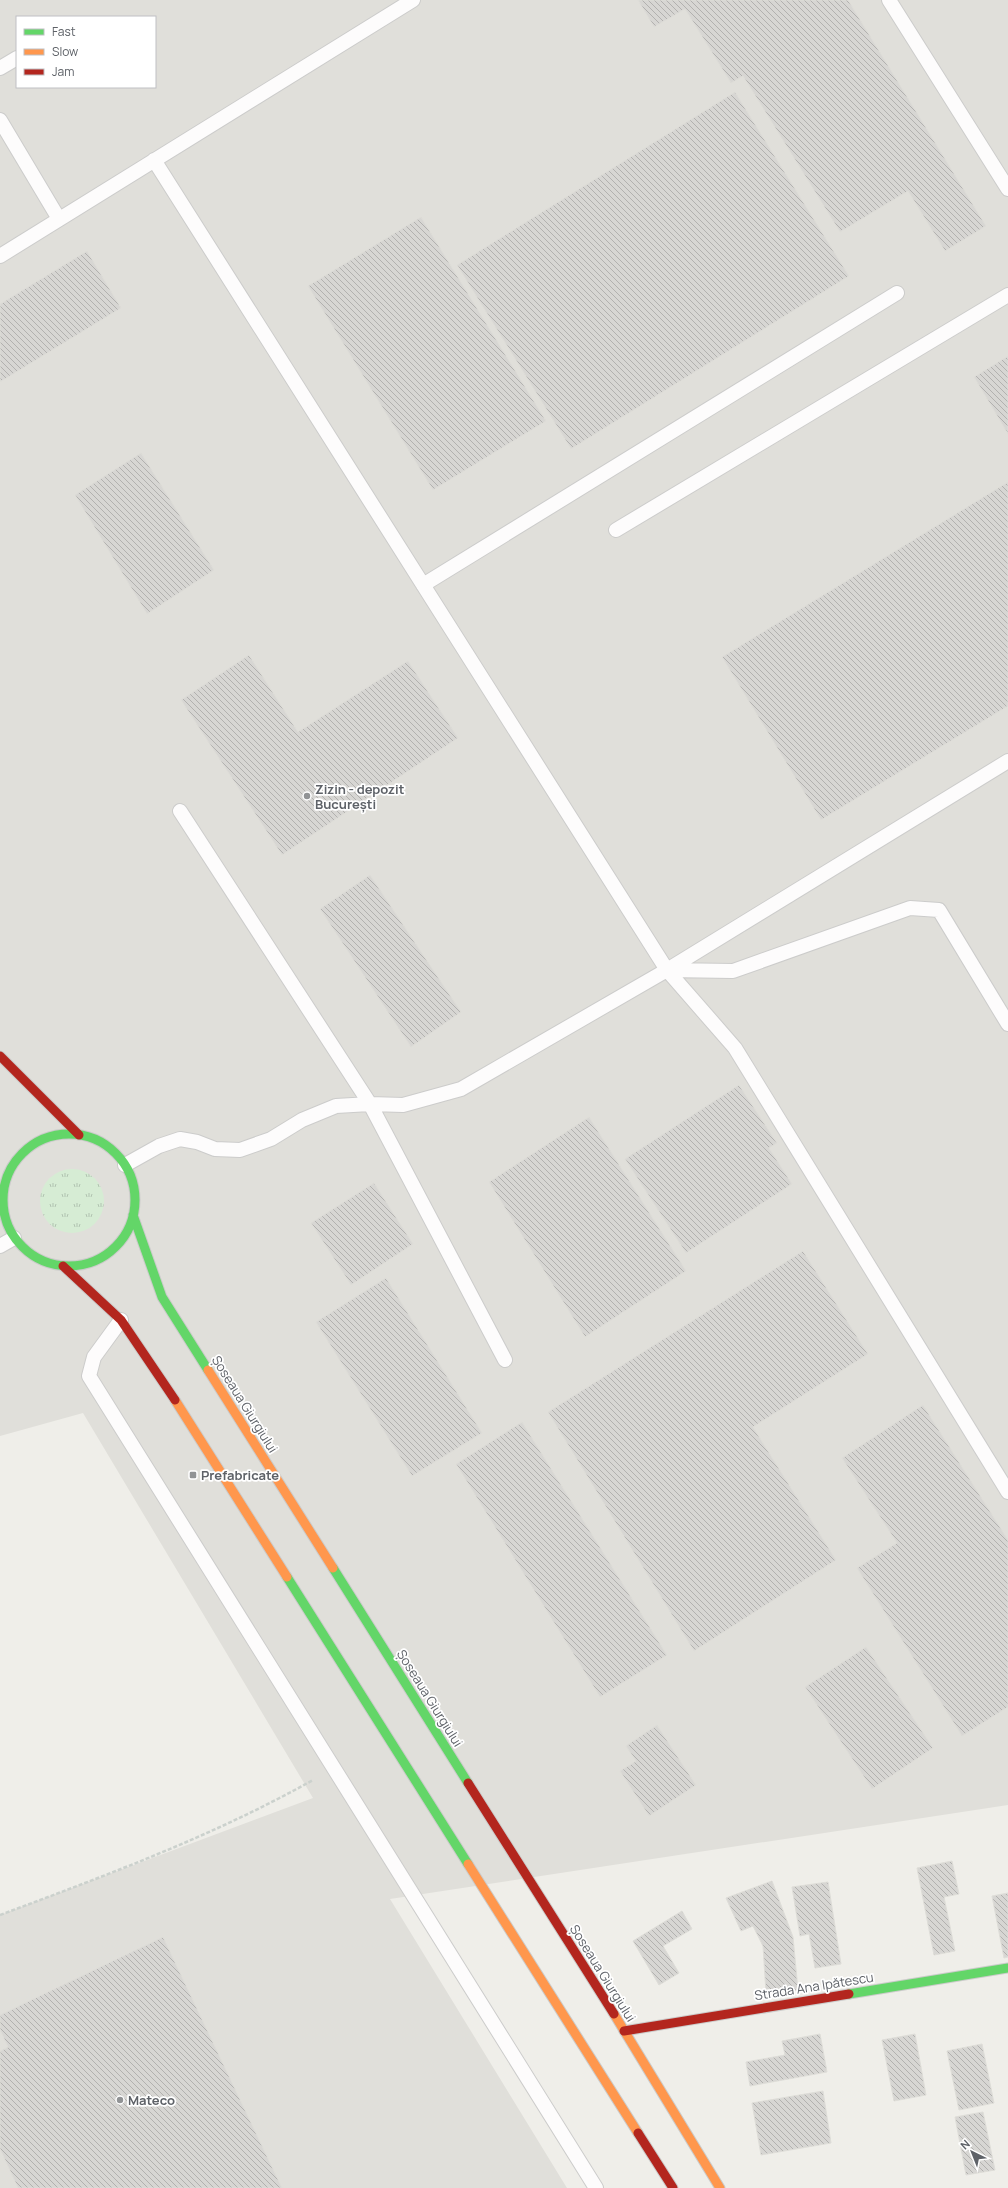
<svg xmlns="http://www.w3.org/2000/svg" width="1008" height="2188" font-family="Manrope,sans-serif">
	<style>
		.industrial { fill: #e0dfda; fill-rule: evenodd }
		.grass { fill: url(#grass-tufts) }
		.building { fill: url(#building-back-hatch); stroke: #deddd8 }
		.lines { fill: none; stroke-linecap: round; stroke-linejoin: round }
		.lane-casing { stroke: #cccccb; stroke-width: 16 }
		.fast-casing { stroke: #cbcbca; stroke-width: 11 }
		.slow-casing { stroke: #cbcbca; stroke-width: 11 }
		.jam-casing { stroke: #cbcbca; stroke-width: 11 }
		.path { stroke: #cbd1cd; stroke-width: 2.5; stroke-dasharray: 4 2; stroke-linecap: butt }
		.lane { stroke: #fdfcfc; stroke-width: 14 }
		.fast { stroke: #63d668; stroke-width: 9 }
		.slow { stroke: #ff974d; stroke-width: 9 }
		.jam { stroke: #b3261e; stroke-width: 9 }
		.poi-dot { fill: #919395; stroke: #fff; stroke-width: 1.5 }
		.labels { text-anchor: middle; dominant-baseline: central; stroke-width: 3.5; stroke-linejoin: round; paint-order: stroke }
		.poi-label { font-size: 13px; font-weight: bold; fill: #5e6268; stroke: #fff; text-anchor: start }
		.street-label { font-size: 13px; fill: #5e6268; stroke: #fff }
	</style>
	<defs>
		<pattern id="grass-tufts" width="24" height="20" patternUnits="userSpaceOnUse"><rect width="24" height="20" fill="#d6ecd4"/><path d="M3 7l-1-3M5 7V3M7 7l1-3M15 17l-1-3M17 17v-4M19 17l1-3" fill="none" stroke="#b1c3b0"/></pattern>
		<pattern id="building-back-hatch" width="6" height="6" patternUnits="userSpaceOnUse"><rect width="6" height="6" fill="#d7d6d3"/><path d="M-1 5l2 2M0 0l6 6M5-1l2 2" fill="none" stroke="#b2b1af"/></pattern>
	</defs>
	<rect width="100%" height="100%" fill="#efeee9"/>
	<path class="industrial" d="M0 0H1008V1805L390 1899 567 2188H0V1915L313 1798 83 1413 0 1436ZM17 17H155V87H17Z"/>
	<path class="grass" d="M40 1201a32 32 0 1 1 64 0a32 32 0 1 1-64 0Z"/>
	<path class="building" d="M638 0H848L986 226 945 251 908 191 840 232 743 76 731 83 685 9 654 27Z
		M735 92 849 276 571 449 457 265Z
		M421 217 546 421 433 490 308 286Z
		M87 251 121 308 0 382V304Z
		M1008 356V434L974 377Z
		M141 453 214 570 147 614 75 495Z
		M1008 482V706L821 820 722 657Z
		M249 655 298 732 408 661 458 738 282 855 181 700Z
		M370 875 461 1012 411 1047 320 909Z
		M739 1085 777 1143 769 1148 792 1184 686 1253 625 1159Z
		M589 1117 686 1271 585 1337 489 1182Z
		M374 1183 413 1244 351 1285 311 1223Z
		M803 1251 868 1354 753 1427 836 1560 694 1651 548 1412Z
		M386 1278 482 1433 412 1476 316 1322Z
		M923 1405 1008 1540V1707L962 1736 857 1568 897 1543 842 1458Z
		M522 1422 667 1655 600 1697 456 1464Z
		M866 1647 933 1748 872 1789 805 1687Z
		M657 1725 696 1785 649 1816 620 1771 636 1761 626 1746Z
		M952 1861 959 1894 944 1897 955 1951 934 1955 917 1868Z
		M772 1881 793 1937 798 1990 766 1993 763 1946 753 1926 741 1931 726 1898Z
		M828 1882 841 1964 815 1968 809 1934 800 1936 792 1887Z
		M1008 1893V1957L1004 1958 992 1896Z
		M682 1911 692 1929 663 1946 679 1973 659 1985 633 1941Z
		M163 1937 282 2188H18L0 2149V2051L8 2047 0 2030V2015Z
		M820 2034 827 2072 750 2086 746 2062 785 2055 782 2041Z
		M915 2034 926 2095 894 2101 882 2040Z
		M982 2044 994 2103 959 2110 947 2051Z
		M823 2091 831 2143 761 2155 752 2103Z
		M983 2112 995 2170 966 2175 955 2117Z"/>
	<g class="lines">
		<defs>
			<path id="lane" d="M889 0 1008 189
				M0 68 17 58
				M0 120 59 219
				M154 160 667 970 735 1048 1008 1492
				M0 256 413 0
				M616 530 1008 295
				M423 585 897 293
				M180 811 370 1104 505 1360
				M667 970 733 971 910 908 939 910 1008 1024
				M125 1165 159 1146 180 1139 197 1142 215 1149 240 1150 271 1139 302 1120 336 1106 370 1104 403 1105 461 1089 667 970 1008 761
				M0 1246 14 1238
				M121 1320 94 1357 89 1376 596 2188"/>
			<path id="fast" d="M3 1200a66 66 0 1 1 132 0a66 66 0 1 1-132 0Z
				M133 1215 162 1297 208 1370
				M333 1568 468 1783
				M287 1577 468 1864
				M849 1994 1008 1968"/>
			<path id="slow" d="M208 1370 333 1568
				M175 1400 287 1577
				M468 1864 638 2133
				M614 2014 720 2188"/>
			<path id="jam" d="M0 1056 79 1135
				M63 1266 121 1320 175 1400
				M468 1783 614 2014
				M624 2031 849 1994
				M638 2133 673 2188"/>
		</defs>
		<use href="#lane" class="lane-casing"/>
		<use href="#fast" class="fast-casing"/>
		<use href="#slow" class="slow-casing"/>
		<use href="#jam" class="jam-casing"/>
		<path class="path" d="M0 1915C107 1875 213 1836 313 1780"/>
		<use href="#lane" class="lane"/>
		<use href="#fast" class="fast"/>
		<use href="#slow" class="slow"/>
		<use href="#jam" class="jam"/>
	</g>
	<g class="poi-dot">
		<circle cx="307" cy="796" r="4"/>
		<rect x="189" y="1471" width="8" height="8" rx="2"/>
		<circle cx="120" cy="2100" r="4"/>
	</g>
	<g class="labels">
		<g class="poi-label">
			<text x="315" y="789">Zizin - depozit<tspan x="315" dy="15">București</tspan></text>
			<text x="201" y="1475">Prefabricate</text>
			<text x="128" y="2100">Mateco</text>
		</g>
		<g class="street-label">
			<text transform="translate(245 1404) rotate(58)">Șoseaua Giurgiului</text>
			<text transform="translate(430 1698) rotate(58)">Șoseaua Giurgiului</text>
			<text transform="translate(603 1973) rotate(58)">Șoseaua Giurgiului</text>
			<text transform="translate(814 1986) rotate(-9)">Strada Ana Ipătescu</text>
		</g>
	</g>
	<rect x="16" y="16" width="140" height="72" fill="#ffffff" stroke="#bfc0c3"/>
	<rect x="24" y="29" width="20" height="6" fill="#63d668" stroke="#bfc0c3"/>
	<text x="52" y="36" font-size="12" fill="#5e6268">Fast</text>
	<rect x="24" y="49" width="20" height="6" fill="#ff974d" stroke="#bfc0c3"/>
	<text x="52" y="56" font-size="12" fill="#5e6268">Slow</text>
	<rect x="24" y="69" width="20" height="6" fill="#b3261e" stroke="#bfc0c3"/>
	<text x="52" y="76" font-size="12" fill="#5e6268">Jam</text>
	<g transform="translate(972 2152) rotate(317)" stroke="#ffffff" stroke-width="3" paint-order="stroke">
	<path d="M0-3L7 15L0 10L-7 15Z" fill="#5e6268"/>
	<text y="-6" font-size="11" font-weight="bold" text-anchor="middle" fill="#5e6268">N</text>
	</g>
</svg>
